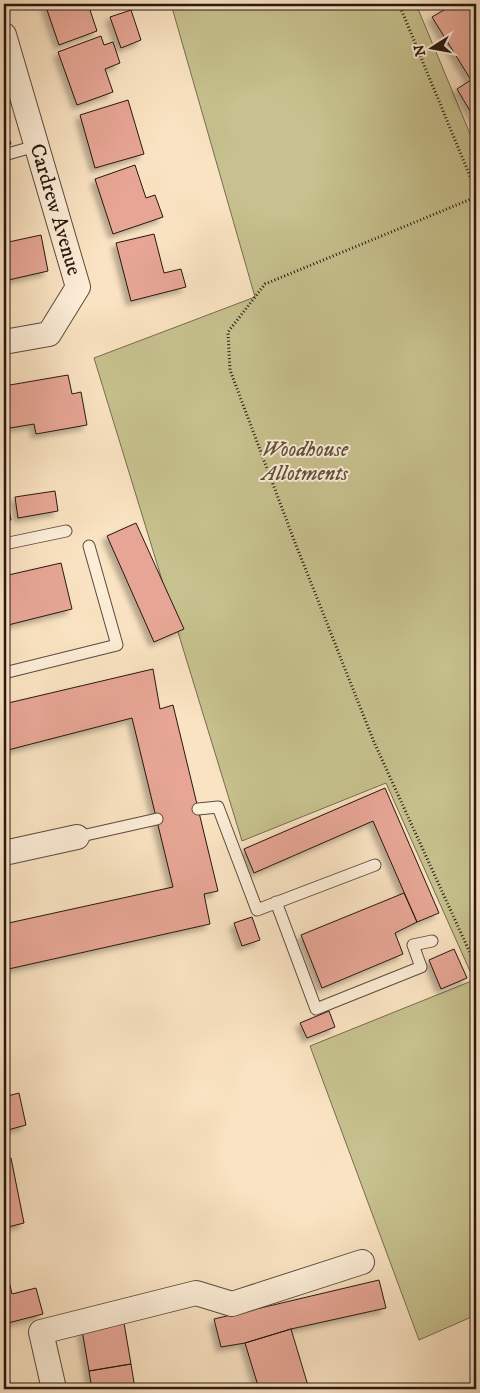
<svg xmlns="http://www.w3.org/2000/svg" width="480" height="1393" font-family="'IM FELL DW Pica',serif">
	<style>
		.green { fill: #c6c18e; stroke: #776c50 }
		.building { fill: #e7a695; stroke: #281711; filter: url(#shadow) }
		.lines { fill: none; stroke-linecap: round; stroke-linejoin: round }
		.lane-casing { stroke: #5c4a3d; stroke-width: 13 }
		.street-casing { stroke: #5c4a3d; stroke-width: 26 }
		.path { stroke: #281711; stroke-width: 3; stroke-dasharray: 1 2.5; stroke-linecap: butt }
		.lane { stroke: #fcedd7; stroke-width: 11 }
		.street { stroke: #fcedd7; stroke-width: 24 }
		.labels { text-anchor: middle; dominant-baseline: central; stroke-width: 4; stroke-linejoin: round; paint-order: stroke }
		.street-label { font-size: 21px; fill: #281711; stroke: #fcedd7 }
		.park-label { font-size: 21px; font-style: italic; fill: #5f523d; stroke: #fcedd7 }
	</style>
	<defs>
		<filter id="shadow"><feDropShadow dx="-4.5" dy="4.5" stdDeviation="2.5" flood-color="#0004"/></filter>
	</defs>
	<rect width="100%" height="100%" fill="#fae3c2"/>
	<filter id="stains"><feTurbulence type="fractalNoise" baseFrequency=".004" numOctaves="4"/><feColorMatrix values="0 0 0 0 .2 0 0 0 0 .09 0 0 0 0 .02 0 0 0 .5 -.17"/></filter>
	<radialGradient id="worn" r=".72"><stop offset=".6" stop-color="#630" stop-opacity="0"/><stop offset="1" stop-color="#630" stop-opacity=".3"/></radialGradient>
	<path class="green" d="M171 4H416L476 148V1315L419 1340 310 1046 474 980 386 783 242 841 94 358 255 297Z"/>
	<path class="building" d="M45 4H88L97 31 59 45Z
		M454 4H476V121L457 89 471 80 432 17Z
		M131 10 141 40 121 48 110 17Z
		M101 36 104 45 113 42 120 63 105 69 113 92 77 105 58 52Z
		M128 100 144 154 95 168 80 115Z
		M4 125 11 144 4 146Z
		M135 165 146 198 155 195 163 217 113 234 95 179Z
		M154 234 164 273 181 269 186 287 131 301 116 243Z
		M41 235 48 271 4 281V243Z
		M68 375 72 394 81 392 87 425 36 434 34 424 4 429V386Z
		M4 483 11 520 4 521Z
		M55 491 58 511 18 518 15 497Z
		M136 523 184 629 154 642 107 536Z
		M61 563 72 609 4 626V576Z
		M153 669 160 709 173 705 218 891 204 894 210 924 4 970V924L173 887 132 718 4 751V704Z
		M385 788 439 913 417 922 373 821 254 873 244 849Z
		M404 893 417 922 395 933 403 954 322 988 301 935Z
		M252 917 260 940 242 946 234 923Z
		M454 949 467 978 441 989 429 960Z
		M329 1011 335 1027 307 1038 300 1023Z
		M19 1093 26 1125 4 1131V1097Z
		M11 1158 24 1223 4 1228V1160Z
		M4 1259 12 1294 36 1288 43 1314 4 1324Z
		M379 1280 386 1308 291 1329 245 1343 221 1347 214 1319Z
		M124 1323 131 1364 89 1371 82 1330Z
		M291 1329 309 1389H259L245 1343Z
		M4 1340 9 1377 4 1378Z
		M131 1364 135 1389H92L89 1371Z
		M9 1377 11 1389H4V1378Z"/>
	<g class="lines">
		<defs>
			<path id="lane" d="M4 155 36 146
				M4 544 66 531
				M4 673 117 645 89 546
				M198 809 218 807 257 910 375 865
				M77 837 157 819
				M276 902 316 1009 421 967 413 945 432 941"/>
			<g id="street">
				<path id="s1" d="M4 35 78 287 49 334 4 342"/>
				<path d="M4 853 77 837"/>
				<path d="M54 1389 41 1332 196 1293 232 1304 362 1262"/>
			</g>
		</defs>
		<use href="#lane" class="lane-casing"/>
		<use href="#street" class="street-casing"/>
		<path class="path" d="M399 4 476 191
			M476 197 265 284 228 332 230 370 294 540 374 742 476 966"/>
		<use href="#lane" class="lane"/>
		<use href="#street" class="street"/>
	</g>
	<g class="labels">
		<g class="street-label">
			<text stroke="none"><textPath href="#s1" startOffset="182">Cardrew Avenue</textPath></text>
		</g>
		<g class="park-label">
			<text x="305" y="450">Woodhouse<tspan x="305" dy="24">Allotments</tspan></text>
		</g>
	</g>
	<rect width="480" height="1393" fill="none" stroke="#fae3c2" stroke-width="20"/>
	<rect x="5" y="5" width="470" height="1383" fill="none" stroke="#281711" stroke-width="2.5"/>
	<rect x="10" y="10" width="460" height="1373" fill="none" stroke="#281711"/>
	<g transform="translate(432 48) rotate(259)" stroke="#fcedd7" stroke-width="4" paint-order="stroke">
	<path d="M0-4L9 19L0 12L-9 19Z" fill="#281711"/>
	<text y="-8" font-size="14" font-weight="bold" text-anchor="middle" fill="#281711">N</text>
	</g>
	<rect width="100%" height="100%" filter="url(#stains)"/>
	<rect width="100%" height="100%" fill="url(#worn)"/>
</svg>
